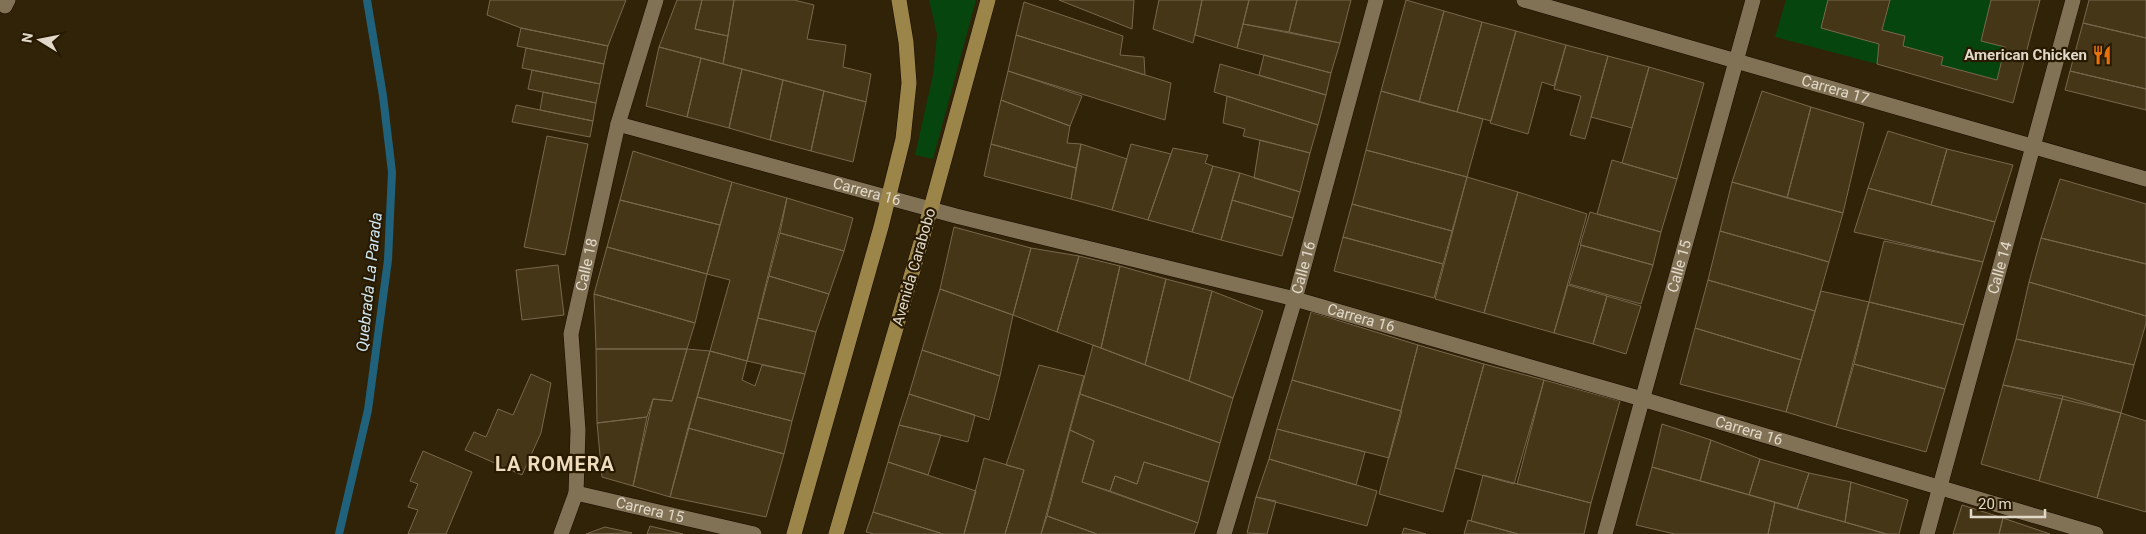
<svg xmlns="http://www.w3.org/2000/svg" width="2146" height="534" font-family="Roboto,sans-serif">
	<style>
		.green { fill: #07450f }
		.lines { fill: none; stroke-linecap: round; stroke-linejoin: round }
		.stream { stroke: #20627b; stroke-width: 8 }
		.building { fill: #463618; stroke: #78684c }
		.minor-casing { stroke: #180c00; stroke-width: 16 }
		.major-casing { stroke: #180c00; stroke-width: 16 }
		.minor { stroke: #827255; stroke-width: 15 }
		.major { stroke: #9c8548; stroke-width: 15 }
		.labels { text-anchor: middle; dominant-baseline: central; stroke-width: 4.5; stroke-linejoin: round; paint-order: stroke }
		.poi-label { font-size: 15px; font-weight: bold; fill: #e1d8c9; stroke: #271a00; text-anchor: end }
		.street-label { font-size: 15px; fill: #e1d8c9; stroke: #271a00 }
		.water-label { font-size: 16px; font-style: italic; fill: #cee7f3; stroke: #271a00 }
		.district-label { font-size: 20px; font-weight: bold; letter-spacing: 1px; fill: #eedcbc; stroke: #271a00 }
	</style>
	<rect width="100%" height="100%" fill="#312307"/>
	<path class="green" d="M929 0H976L933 159 915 155 933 75 937 34Z
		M1786 0H1828L1821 28 1879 44 1877 64 1775 37Z
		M1890 0H1991L1981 40 2005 47 1997 80 1941 65 1943 57 1903 46 1905 36 1882 30Z"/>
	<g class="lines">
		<path class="stream" d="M339 534 368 410 388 260 392 172 383 96 367 0"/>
	</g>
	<path class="building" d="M490 0H626L608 46 521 28 487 15Z
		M677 0H702L695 29 728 36 723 64 659 47Z
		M702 0H734L728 36 695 29Z
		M734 0H794L814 5 807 39 846 45 843 67 871 74 866 102 723 64Z
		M1059 0H1134L1132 29Z
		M1159 0H1202L1193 43 1153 29Z
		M1202 0H1249L1237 48 1195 35Z
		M1249 0H1297L1289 32 1243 24Z
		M1297 0H1351L1340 43 1289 32Z
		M1406 0 1444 11 1419 102 1381 91Z
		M1828 0H1890L1882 30 1905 36 1903 46 1943 57 1941 65 1997 80 2005 47 1981 41 1991 0H2040L2013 103 1877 64 1879 44 1821 28Z
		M2089 0H2146V38L2083 23Z
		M1024 2 1123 36 1120 55 1144 57 1145 75 1016 35Z
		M1444 11 1482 22 1457 112 1419 102Z
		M1482 22 1516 31 1491 121 1457 112Z
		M2083 23 2146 38V89L2070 71Z
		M1243 24 1340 43 1331 73 1237 48Z
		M521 28 608 46 604 64 517 46Z
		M1516 31 1566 45 1554 86 1542 82 1528 134 1490 123Z
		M1016 35 1171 83 1165 120 1008 71Z
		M1566 45 1608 56 1585 139 1570 135 1581 96 1554 89Z
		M659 47 701 58 687 117 646 106Z
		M526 48 604 64 600 84 522 68Z
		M1264 55 1331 73 1326 95 1259 75Z
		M1608 56 1649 67 1632 128 1591 117Z
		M701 58 742 69 729 128 687 117Z
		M1220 64 1326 95 1318 125 1214 92Z
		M1649 67 1704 83 1677 179 1622 163Z
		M742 69 783 80 770 140 729 128Z
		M532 70 600 84 596 103 528 89Z
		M1008 71 1082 96 1070 126 1001 100Z
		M2070 71 2146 89V110L2065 90Z
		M783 80 824 91 811 151 770 140Z
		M824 91 866 102 853 162 811 151Z
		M1381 91 1483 119 1467 177 1366 150Z
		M1762 91 1811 107 1787 198 1732 182Z
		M543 92 596 103 593 121 540 110Z
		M1227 96 1318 125 1310 153 1243 136 1245 129 1223 123Z
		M1001 100 1070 126 1067 143 1081 144 1076 168 991 144Z
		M516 105 593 121 590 137 512 122Z
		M1811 107 1864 123 1843 213 1787 198Z
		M1888 131 1947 149 1931 205 1868 188Z
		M547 136 588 144 565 255 524 247Z
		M1260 140 1310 153 1300 192 1254 178Z
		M991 144 1076 168 1071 199 984 176Z
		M1081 144 1127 159 1112 210 1071 199Z
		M1131 144 1171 154 1148 220 1112 210Z
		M1173 148 1208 155 1205 163 1213 166 1192 232 1148 220Z
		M1947 149 2013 165 1995 222 1931 205Z
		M1366 150 1467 177 1452 231 1352 204Z
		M633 151 732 182 720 225 620 200Z
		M1612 160 1677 179 1661 232 1597 214Z
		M1213 166 1240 173 1221 240 1192 232Z
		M1240 173 1300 192 1293 218 1232 200Z
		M1467 177 1518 192 1484 313 1435 299Z
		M2060 179 2146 204V264L2041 238Z
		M732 182 787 198 747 361 710 351 730 280 707 274Z
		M1732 182 1843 213 1829 262 1720 231Z
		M1868 188 1995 222 1983 262 1854 232Z
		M1518 192 1587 214 1554 333 1484 313Z
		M787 198 853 218 844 251 780 233Z
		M620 200 720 225 707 274 607 247Z
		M1232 200 1293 218 1282 256 1221 240Z
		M1352 204 1452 231 1443 264 1343 237Z
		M1590 212 1661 232 1653 265 1580 245Z
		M954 227 1031 248 1013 315 940 289Z
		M1720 231 1829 262 1815 311 1708 280Z
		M780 233 844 251 829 294 769 276Z
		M1343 237 1443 264 1434 298 1334 271Z
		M2041 238 2146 264V316L2029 282Z
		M1884 241 1983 262 1964 325 1869 302Z
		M1581 245 1653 265 1641 304 1569 284Z
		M607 247 707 274 695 323 594 294Z
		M1031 248 1079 256 1057 332 1013 315Z
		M1079 256 1120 266 1101 348 1057 332Z
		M558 265 564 315 522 320 516 270Z
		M1120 266 1166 279 1145 365 1101 348Z
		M769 276 829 294 816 332 758 318Z
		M1166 279 1212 291 1189 381 1145 365Z
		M1708 280 1815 311 1801 360 1695 328Z
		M2029 282 2146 316V323L2134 365 2016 339Z
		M1568 285 1607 296 1593 344 1554 333Z
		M940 289 1013 315 1000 376 922 350Z
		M1212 291 1263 311 1233 398 1189 381Z
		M1821 291 1869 302 1836 427 1786 412Z
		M594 294 695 323 687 349H596Z
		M1607 296 1641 306 1626 354 1593 344Z
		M1869 302 1964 325 1945 389 1854 364Z
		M1311 312 1418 345 1401 411 1292 380Z
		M758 318 816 332 805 374 747 361Z
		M1695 328 1801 360 1786 412 1680 384Z
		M2016 339 2134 365 2121 413 2003 385Z
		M1093 345 1233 398 1220 443 1080 394Z
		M1418 345 1484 364 1443 512 1379 494Z
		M596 349H687L672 401 653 399 647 417 597 423Z
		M687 349 710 351 670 497 633 486 653 399 672 401Z
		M922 350 1000 376 989 420 909 394Z
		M710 351 747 361 742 380 755 386 762 365 805 374 792 421 697 397Z
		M1484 364 1544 380 1514 484 1455 468Z
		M1854 364 1945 389 1926 452 1836 427Z
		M1039 365 1084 376 1041 534H1005L1024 470 1006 465Z
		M531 374 551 383 541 433 522 475 465 450 474 432 486 437 498 409 513 415Z
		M1292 380 1402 411 1389 458 1277 429Z
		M1544 380 1620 401 1591 503 1517 484Z
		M2003 385 2063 396 2039 481 1981 464Z
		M909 394 975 415 968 442 899 425Z
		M1080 394 1220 443 1209 482 1144 462 1137 484 1115 476 1110 491 1082 482 1094 441 1070 430Z
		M2063 396 2121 413 2097 498 2039 481Z
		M697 397 792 421 784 454 688 428Z
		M2121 413 2146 421V512L2097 498Z
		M647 417 633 486 602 477 597 423Z
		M1662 424 1711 440 1700 481 1652 467Z
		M899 425 941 435 928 475 888 462Z
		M688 428 784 454 766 517 670 497Z
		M1277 429 1365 452 1356 485 1269 459Z
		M1070 430 1094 441 1082 482 1198 523 1194 534H1097L1047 516Z
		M1711 440 1760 459 1749 495 1700 481Z
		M423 451 472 472 446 534H408L418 510 408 507 418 484 410 481Z
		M984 458 1024 470 1005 534H964Z
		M1269 459 1377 491 1367 526 1256 497Z
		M1760 459 1809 473 1797 509 1749 495Z
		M888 462 976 491 964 534H943L873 512Z
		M1144 462 1209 482 1198 523 1110 491 1115 476 1137 484Z
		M1652 467 1775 502 1768 534H1675L1636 525Z
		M1809 473 1851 482 1845 522 1797 509Z
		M1483 475 1591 503 1584 534H1518L1471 521Z
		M1851 482 1908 500 1899 534H1887L1845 522Z
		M1256 497 1276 501 1267 534 1247 533Z
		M1775 502 1886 534H1768Z
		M1962 505 2003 518 1999 534H1953Z
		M873 512 943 534H874L866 532Z
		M1047 516 1097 534H1041Z
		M2003 518 2050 534H1999Z
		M1468 520 1518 534H1464Z
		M650 526 683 534H647Z
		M605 527 632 533 586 534Z
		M1404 528 1426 534H1402Z"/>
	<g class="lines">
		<defs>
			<g id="minor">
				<path id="s1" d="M1524 0 2146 179"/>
				<path d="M5 6 8 0"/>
				<path id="s2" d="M618 124 956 216 1295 299 1642 399 2096 534"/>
				<path id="s3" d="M576 493 754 534"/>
				<path id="s4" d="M561 534 576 493 578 430 571 334 618 124 656 0"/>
				<path id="s5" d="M1224 534 1295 299 1376 0"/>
				<path id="s6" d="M1605 534 1753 0"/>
				<path id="s7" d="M1927 534 2073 0"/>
			</g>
			<path id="major" d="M794 534 881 227 903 139 909 83 906 42 899 0
				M836 534 931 208 988 0"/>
		</defs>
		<use href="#minor" class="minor-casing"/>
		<use href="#major" class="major-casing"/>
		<use href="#minor" class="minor"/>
		<use href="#major" class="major"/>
	</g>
	<defs>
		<symbol id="restaurant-bare" viewBox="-9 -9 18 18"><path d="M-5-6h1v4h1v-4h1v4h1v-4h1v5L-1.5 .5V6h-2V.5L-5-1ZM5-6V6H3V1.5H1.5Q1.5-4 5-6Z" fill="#e8710a" stroke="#271a00" stroke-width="2.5" paint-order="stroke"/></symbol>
	</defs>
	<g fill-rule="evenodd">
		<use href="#restaurant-bare" x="2088" y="41" width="28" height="28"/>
	</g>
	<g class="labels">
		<g class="poi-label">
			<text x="2087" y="55">American Chicken</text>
		</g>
		<g class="street-label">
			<text stroke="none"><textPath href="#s1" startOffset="324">Carrera 17</textPath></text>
			<text stroke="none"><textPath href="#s2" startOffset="258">Carrera 16</textPath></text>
			<text stroke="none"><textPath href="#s4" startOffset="274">Calle 18</textPath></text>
			<text transform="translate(914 267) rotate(-74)">Avenida Carabobo</text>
			<text stroke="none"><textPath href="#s6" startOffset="278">Calle 15</textPath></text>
			<text stroke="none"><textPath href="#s7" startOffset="276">Calle 14</textPath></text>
			<text stroke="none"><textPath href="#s5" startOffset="278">Calle 16</textPath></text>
			<text stroke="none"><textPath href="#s2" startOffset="768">Carrera 16</textPath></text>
			<text stroke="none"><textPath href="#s2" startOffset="1172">Carrera 16</textPath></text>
			<text stroke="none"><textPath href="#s3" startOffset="76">Carrera 15</textPath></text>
		</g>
		<g class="water-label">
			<text transform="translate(369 282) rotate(-84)">Quebrada La Parada</text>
		</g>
		<g class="district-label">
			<text x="555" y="464">LA ROMERA</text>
		</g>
	</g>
	<g transform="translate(40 40) rotate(280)" stroke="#271a00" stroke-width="4" paint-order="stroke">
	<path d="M0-4L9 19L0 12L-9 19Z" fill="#e1d8c9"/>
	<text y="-8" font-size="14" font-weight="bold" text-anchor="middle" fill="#e1d8c9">N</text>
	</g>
	<path d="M1971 509v8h74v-8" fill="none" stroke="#e1d8c9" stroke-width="2.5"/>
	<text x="1978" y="509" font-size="15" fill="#e1d8c9" stroke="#271a00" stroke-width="4" paint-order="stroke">20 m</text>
</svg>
